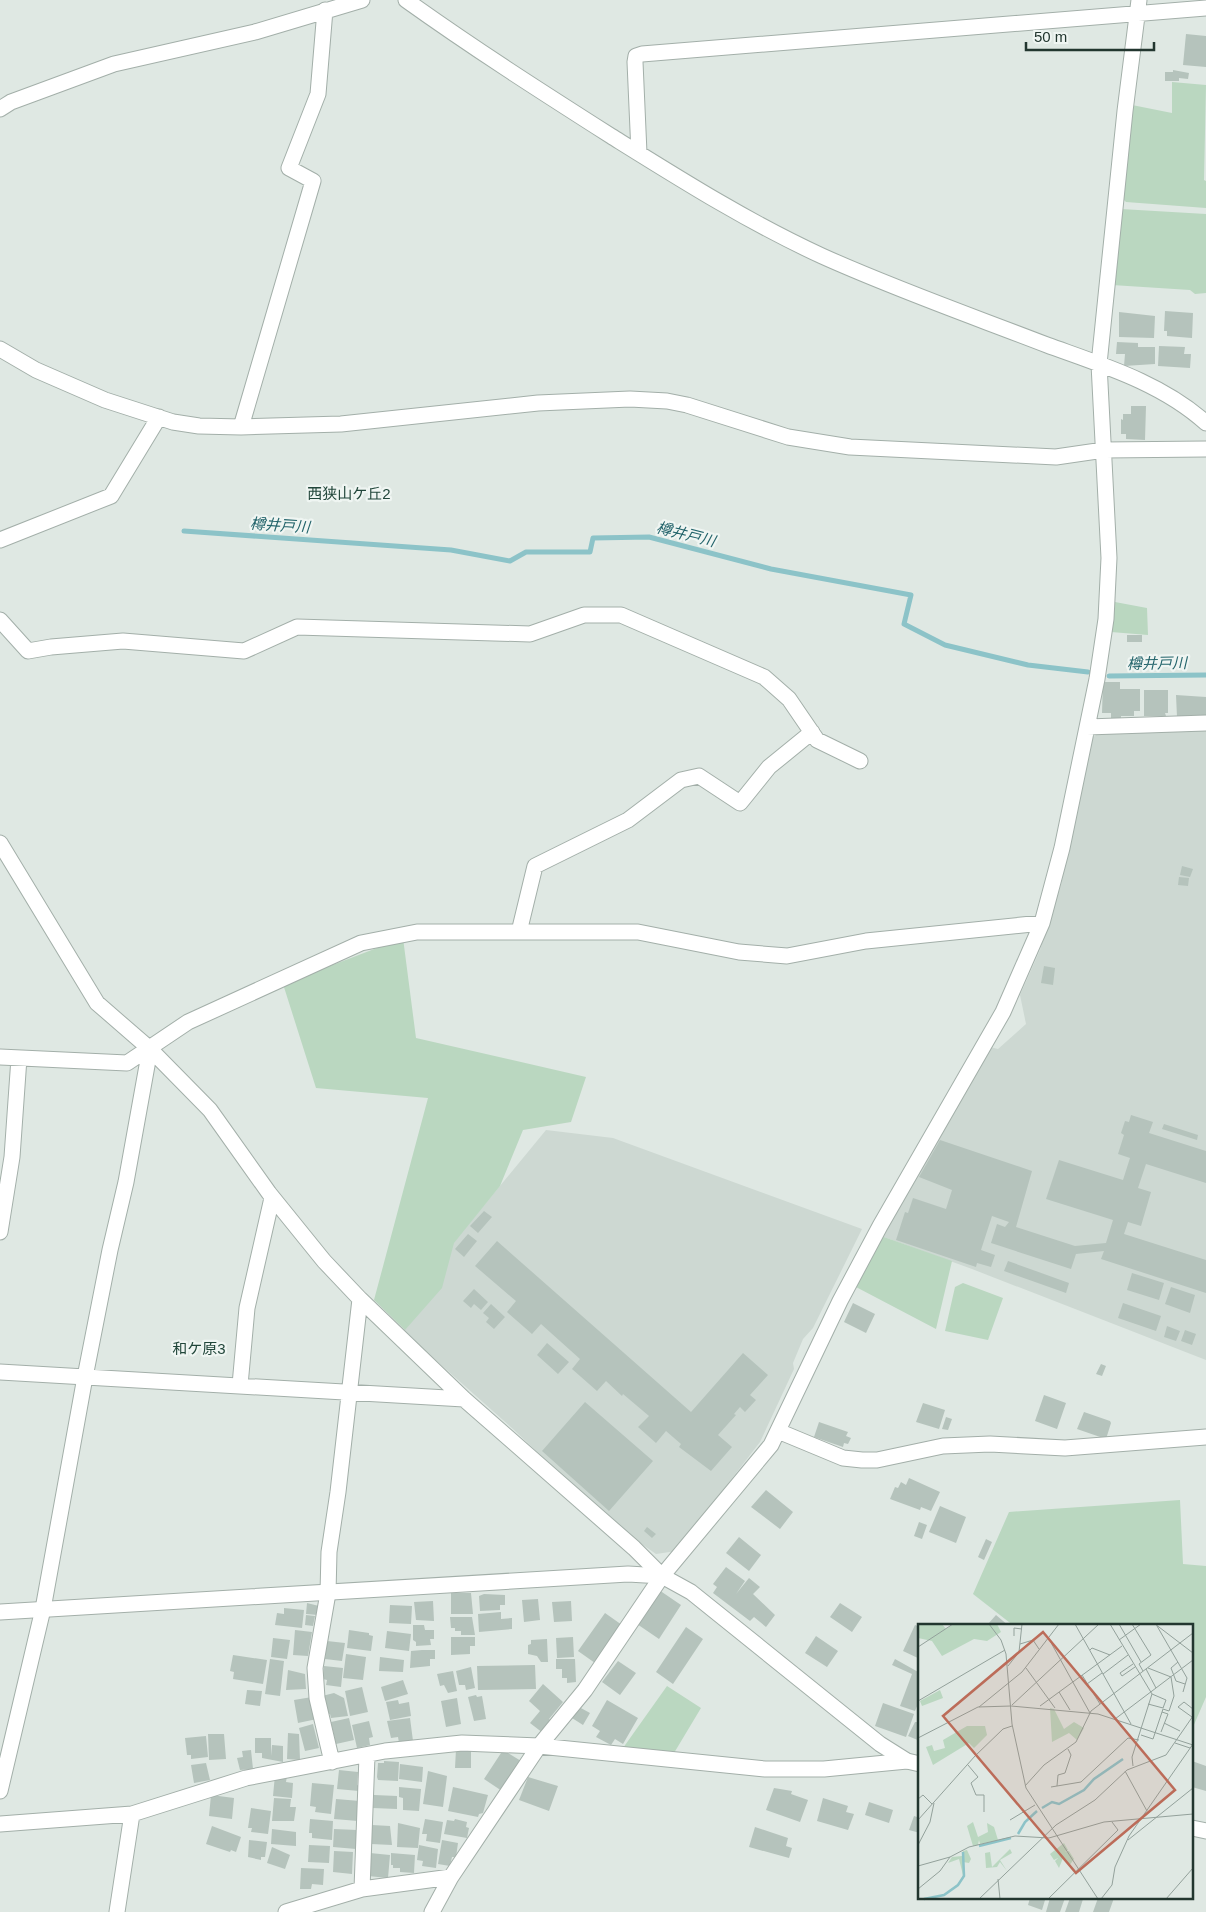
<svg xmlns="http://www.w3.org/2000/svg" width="1206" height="1912" font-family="Arial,'Noto Sans JP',sans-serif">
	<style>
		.built { fill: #cdd8d2 }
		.green { fill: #bad7c0 }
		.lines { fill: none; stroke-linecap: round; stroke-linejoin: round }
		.stream { stroke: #8cc3c8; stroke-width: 5 }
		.building { fill: #b5c3bc }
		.minor-casing { stroke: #a3afa9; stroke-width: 17 }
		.tertiary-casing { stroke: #a3afa9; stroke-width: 17 }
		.minor { stroke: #fff; stroke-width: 15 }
		.tertiary { stroke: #fff; stroke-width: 15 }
		.labels { text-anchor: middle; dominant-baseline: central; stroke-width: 4.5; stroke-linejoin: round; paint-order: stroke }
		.neighbourhood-label { font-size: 15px; fill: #21463a; stroke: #eff5f2 }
		.water-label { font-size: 15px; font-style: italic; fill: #23646b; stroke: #eff5f2 }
		.inset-river { fill: none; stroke: #8cc3c8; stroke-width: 2.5 }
		.inset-road { fill: none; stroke: #93a19b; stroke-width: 1 }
		.view { fill: #bc6c59; fill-opacity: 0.15; stroke: #bc6c59; stroke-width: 2.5 }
		.inset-edge { fill: none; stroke: #22362f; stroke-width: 2.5 }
	</style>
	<rect width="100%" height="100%" fill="#dfe8e3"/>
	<path class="built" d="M1206 730V1360L972 1269 881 1236 990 1047 998 1049 1026 1024 1020 995 1040 950 1061 885 1092 738 1099 733Z
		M546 1130 613 1138 862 1229 813 1328 803 1339 793 1363 794 1369 760 1442 676 1551 656 1554 612 1523 513 1429 403 1331 436 1289 448 1249Z"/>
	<path class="green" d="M1172 82 1206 85 1204 180 1206 181V208L1126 202 1122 198 1132 105 1172 113Z
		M1121 209 1206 214V293L1195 294 1190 290 1112 285Z
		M1115 602 1147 608 1148 635 1111 632Z
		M403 938 416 1038 586 1077 571 1122 523 1130 500 1186 454 1243 442 1288 405 1330 374 1300 428 1098 316 1088 283 984Z
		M881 1236 952 1261 936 1329 856 1287Z
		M963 1283 1003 1298 988 1340 945 1331 955 1287Z
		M1180 1500 1183 1564 1206 1566V1697L1193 1727 1192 1626H1014L973 1594 1009 1512Z
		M667 1686 701 1708 674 1753 623 1748Z"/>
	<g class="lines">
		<path class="stream" d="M184 531 451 550 510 561 526 552H590L593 538 649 537 771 569 911 595 904 624 945 645 1028 665 1088 672
			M1109 676 1206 675"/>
	</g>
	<path class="building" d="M1186 34 1206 36V67L1183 65Z
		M1173 70 1189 73 1188 79 1179 78V81H1165V72H1173Z
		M1165 311 1193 313 1192 338 1167 336V331H1164Z
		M1119 312 1155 316 1154 338 1119 337Z
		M1117 342 1138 343V347H1155V364L1124 366 1125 354H1116Z
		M1159 346 1185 347 1184 354H1191L1190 368 1158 366Z
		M1131 406H1146L1145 440 1126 439V434H1121V419L1123 420V414H1131Z
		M1127 635H1142V642H1127Z
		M1130 664H1143V671L1130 670Z
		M1103 682H1120V689H1140V711H1134V716H1121V719L1111 720V713H1102Z
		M1144 690H1168V713H1165L1166 716H1144Z
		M1176 695 1206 697V716L1177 717Z
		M1182 866 1193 869 1190 877 1180 875Z
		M1179 877 1189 878 1188 886 1178 885Z
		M1044 966 1055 968 1053 985 1041 983Z
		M1131 1115 1153 1122 1149 1133 1206 1151V1183L1146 1164 1138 1188 1151 1192 1141 1226 1128 1222 1124 1234 1206 1260V1293L1101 1259 1104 1251 1076 1254 1071 1269 991 1243 997 1224 1005 1227 1009 1222 992 1216 981 1250 995 1255 991 1267 977 1263 976 1267 896 1240 905 1212 908 1213 913 1198 946 1209 952 1190 919 1177 940 1140 1032 1171 1016 1227 1075 1246 1106 1243 1113 1220 1046 1199 1059 1160 1123 1180 1130 1158 1118 1154 1124 1135 1121 1133 1125 1121 1129 1122Z
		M1164 1124 1198 1135 1197 1140 1162 1129Z
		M484 1211 492 1217 478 1233 470 1226Z
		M468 1234 477 1241 464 1257 455 1249Z
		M497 1241 691 1412 743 1353 768 1375 750 1395 756 1400 745 1412 740 1407 734 1414 736 1415 718 1435 732 1447 711 1471 679 1447 681 1444 666 1431 656 1443 638 1427 649 1416 623 1394 622 1396 606 1381 597 1391 572 1369 580 1359 541 1324 532 1334 507 1312 516 1301 475 1266Z
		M1008 1261 1069 1283 1066 1293 1004 1271Z
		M1132 1273 1164 1283 1159 1300 1127 1290Z
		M1171 1287 1195 1295 1190 1313 1165 1304Z
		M474 1289 488 1302 481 1310 474 1304 471 1308 463 1301Z
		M853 1303 875 1314 866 1333 844 1322Z
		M1123 1303 1161 1316 1156 1331 1118 1318Z
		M491 1304 505 1317 494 1329 486 1322 489 1318 483 1313Z
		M1167 1326 1180 1331 1176 1341 1164 1337Z
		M1185 1330 1196 1334 1192 1345 1181 1341Z
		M547 1343 569 1362 558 1374 537 1355Z
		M1101 1364 1106 1366 1102 1376 1096 1374Z
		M1044 1395 1066 1403 1057 1429 1035 1421Z
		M585 1402 653 1461 609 1511 542 1451Z
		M923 1403 945 1410 939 1429 916 1422Z
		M1084 1412 1110 1421 1111 1423 1106 1439 1077 1429Z
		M946 1417 952 1419 948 1430 942 1429Z
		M819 1422 848 1432 846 1436 851 1438 848 1444 844 1443 843 1447 814 1437Z
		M909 1478 940 1492 931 1511 921 1507 920 1510 890 1499 895 1487 898 1488 901 1482 906 1485Z
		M766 1490 793 1512 780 1529 751 1507Z
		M940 1506 966 1517 956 1543 929 1532Z
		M919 1522 927 1525 922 1539 914 1536Z
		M647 1527 656 1534 652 1538 644 1531Z
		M739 1537 761 1555 749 1571 726 1553Z
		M986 1539 992 1542 984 1560 978 1557Z
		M726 1567 745 1581 736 1594 749 1578 760 1587 753 1594 775 1615 766 1627 754 1617 750 1621 713 1593 717 1587 713 1584Z
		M659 1590 681 1605 659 1639 637 1624Z
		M451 1593H471L473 1614H451Z
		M484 1594 505 1595V1605H500V1610L480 1611 479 1596Z
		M538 1599 540 1620 524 1622 522 1600Z
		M433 1601 434 1621 416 1620 414 1602Z
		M571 1601 572 1621 554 1622 552 1602Z
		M307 1603 319 1606 318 1615 306 1614Z
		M840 1603 862 1617 852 1632 830 1617Z
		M390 1605 412 1606 411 1624 389 1623Z
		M284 1608 304 1610 302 1628 275 1625 277 1613 284 1614Z
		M501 1612V1619L512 1618V1629L479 1632 478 1614Z
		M605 1613 622 1625 595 1663 578 1651Z
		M306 1615 315 1616 313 1626 305 1625Z
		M996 1615 1009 1626 988 1624Z
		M450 1617H472L475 1635H461V1631H455V1628H451Z
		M413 1625H424L425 1630H434V1639H430L431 1645 416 1646V1642L413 1640Z
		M915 1625 920 1627V1659L903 1651Z
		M686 1627 703 1639 673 1684 656 1672Z
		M295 1630 312 1632 308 1656 293 1655Z
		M349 1630 369 1633V1635L373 1636 371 1651 347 1648Z
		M387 1631 411 1634 409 1651 385 1648Z
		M816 1636 838 1651 827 1667 805 1653Z
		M451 1637H475V1646H470V1654L451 1655Z
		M573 1637 574 1657 557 1658 556 1638Z
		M273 1638 290 1640 287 1659 271 1657Z
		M547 1639 548 1662H541L537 1656 528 1654V1645L531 1644V1640Z
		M327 1641 345 1643 342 1661 325 1659Z
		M422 1650H435V1659H430V1666L410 1668 411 1651Z
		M346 1654 366 1657 363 1680 343 1678Z
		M233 1655 267 1660 263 1684 233 1679 234 1672 230 1671Z
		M380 1657 404 1660 403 1672 379 1671Z
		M270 1659 284 1661 280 1696 265 1694Z
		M556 1659H575L576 1682 567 1683V1678H562V1669H556Z
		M895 1659 920 1673V1699L915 1711 900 1706 912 1674 892 1665Z
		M618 1661 636 1673 620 1695 602 1682Z
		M535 1665 536 1689 478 1690 477 1666Z
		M324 1666 343 1668 341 1687 326 1685 327 1680 323 1679Z
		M471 1667 475 1688 466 1690 465 1685H459L456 1671Z
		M288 1670 305 1674 306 1689 286 1690Z
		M453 1671 457 1691 448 1693 444 1685 440 1686 437 1674Z
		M403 1680 408 1694 385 1701 381 1687Z
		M543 1684 563 1702 549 1719 553 1722 543 1733 530 1723 540 1711 529 1701Z
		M362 1687 368 1712 350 1716 345 1691Z
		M247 1690 262 1691 260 1706 245 1704Z
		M334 1693 344 1698 348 1716 331 1718 330 1714 326 1715 322 1696Z
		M476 1695 477 1697 482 1696 486 1719 474 1721 468 1697Z
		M312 1697 317 1719 298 1723 294 1700Z
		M457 1698 461 1724 446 1727 441 1701Z
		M398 1700 399 1704 409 1702 411 1716 390 1720 386 1702Z
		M607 1700 638 1718 623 1744 615 1739 611 1745 596 1737 600 1731 592 1726Z
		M883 1703 914 1714 906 1737 875 1726Z
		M579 1707 590 1713 583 1725 572 1718Z
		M349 1718 354 1740 336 1744 331 1722Z
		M410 1718 413 1741 399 1743 398 1737 391 1738 387 1721Z
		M369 1721 373 1737 369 1738 370 1745 357 1748 352 1725Z
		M915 1722H920V1741L908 1736Z
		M313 1724 319 1748 305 1751 299 1728Z
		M288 1733 299 1734 300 1760 287 1759Z
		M208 1734H224L226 1759 209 1760Z
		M206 1736 208 1757 191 1759V1755H187L185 1738Z
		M255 1738H271V1756L272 1745 283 1746V1762L262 1758V1753H255Z
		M456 1749 471 1750V1768H455Z
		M251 1750 253 1769 240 1770 237 1758 243 1757 242 1751Z
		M503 1750 521 1761 502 1791 484 1779Z
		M384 1761 399 1762 398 1781 378 1780 377 1777 378 1763H384Z
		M1192 1761 1206 1766V1791L1192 1787Z
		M206 1763 210 1780 194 1783 191 1765Z
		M400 1764 423 1767 422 1782 399 1779Z
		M339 1770 358 1772 357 1785 360 1786 359 1791 337 1789Z
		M428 1771 447 1776 443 1807 423 1804Z
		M275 1775 287 1776 286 1782 293 1783 292 1798 273 1796Z
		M528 1777 558 1786 549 1811 519 1800Z
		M312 1783 334 1785 331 1814 315 1812 316 1807 310 1806Z
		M399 1787 421 1789 419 1811 403 1810V1798L399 1797Z
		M453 1787 488 1795 483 1813 479 1814 478 1817 448 1811Z
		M774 1788 792 1791 791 1794 808 1800 800 1822 766 1810Z
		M211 1795 234 1798 232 1819 209 1816Z
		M374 1795 397 1796V1809L373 1808Z
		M274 1798 291 1799 290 1807H296L294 1821H272Z
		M823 1798 848 1806 846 1812 854 1814 848 1830 817 1821Z
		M336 1799 360 1801 358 1821 334 1819Z
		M869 1802 893 1810 889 1823 865 1815Z
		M251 1808 271 1811 268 1834 251 1832 252 1828H248Z
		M914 1816 920 1818V1833L909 1830Z
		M310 1819 333 1821 332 1840 312 1838V1833H309Z
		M425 1819 443 1822 440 1843 426 1841 427 1834H422Z
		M455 1819 467 1822 466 1827 469 1828 467 1838 444 1834 447 1820 454 1821Z
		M398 1823 420 1828 418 1848 397 1847Z
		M372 1825 390 1826 392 1845 371 1844Z
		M212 1826 241 1837 236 1852 231 1850 230 1852 206 1844Z
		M755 1827 788 1838 786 1846 792 1848 789 1858 749 1847Z
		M272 1829 296 1832V1846L271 1844Z
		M334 1829 357 1830 356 1849 333 1847Z
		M249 1840 267 1842 265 1857H261V1860L248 1857Z
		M442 1840 458 1843 456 1857H452L450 1866 438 1864Z
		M309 1845 330 1846 329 1863 308 1862Z
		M419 1845 438 1849 436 1868 422 1866 423 1861 417 1860Z
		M272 1847 290 1855 285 1869 267 1863Z
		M334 1851 353 1852 352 1874 333 1872Z
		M370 1853 390 1855 388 1878 368 1876Z
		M391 1853 415 1855 414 1873 400 1872V1868H393V1865H391Z
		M301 1868 324 1869 323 1885 312 1884 311 1889H300Z
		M1030 1898 1045 1900 1042 1910 1028 1905Z
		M1050 1898H1065L1060 1912H1046Z
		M1070 1898 1083 1899 1079 1912H1065Z
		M1098 1898H1114L1109 1912H1093Z"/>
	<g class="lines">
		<defs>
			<path id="minor" d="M406 0C473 48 542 92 611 136 680 179 748 222 822 256 895 289 972 316 1047 345 1102 365 1162 383 1206 423
				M0 109 11 102 114 64 255 32 362 0
				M639 153 635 62 636 56 642 54 1206 8
				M0 349 36 370 105 400 173 422 199 426 241 427 341 424 538 403 630 399 667 401 687 405 788 437 850 447 1056 457 1104 450 1206 449
				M241 427 313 181 289 168 318 94 325 10
				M0 540 111 496 159 417
				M0 620 28 651 51 647 123 641 244 651 297 627 530 634 584 615H621L764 677 789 699 817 740 860 761
				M1087 727 1206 723
				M0 843 97 1003 150 1049 210 1110 269 1193 324 1261 360 1299 464 1399 634 1548 662 1576
				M519 932 535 866 628 820 681 780 699 776 740 803 769 767 812 732
				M0 1057 127 1063 188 1022 361 943 417 932H638L739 952 787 956 866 941 1042 923
				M0 1232 12 1157 19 1058
				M0 1372 464 1399
				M240 1385 247 1308 272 1198
				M778 1431 843 1458 862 1460H877L943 1446 990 1444 1065 1448 1206 1437
				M332 1762 317 1698 315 1668 328 1593 329 1552 338 1492 360 1299
				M0 1791 43 1609 85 1377 110 1250 126 1182 150 1049
				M0 1824 132 1814 246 1778 385 1751 462 1743 539 1746 765 1769H824L907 1761
				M362 1889 367 1756
				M117 1912 132 1814
				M286 1912 362 1889 451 1877
				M432 1912 451 1877 539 1746 585 1690 662 1576 771 1445 840 1301 880 1226 1003 1012 1042 923 1062 848 1097 679 1106 619 1109 558 1099 364 1125 111 1139 0"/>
			<path id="tertiary" d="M0 1612 628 1574 662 1576 691 1592 880 1744 907 1761 920 1764
				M1192 1828 1206 1831"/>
		</defs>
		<use href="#minor" class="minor-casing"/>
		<use href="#tertiary" class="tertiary-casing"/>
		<use href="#minor" class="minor"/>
		<use href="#tertiary" class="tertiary"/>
	</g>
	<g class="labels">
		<g class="neighbourhood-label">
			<text x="349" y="493">西狭山ケ丘2</text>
			<text x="199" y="1348">和ケ原3</text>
		</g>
		<g class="water-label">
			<text transform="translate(280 525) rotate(4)">樽井戸川</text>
			<text transform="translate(686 534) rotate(14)">樽井戸川</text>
			<text transform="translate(1157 663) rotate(-1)">樽井戸川</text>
		</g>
	</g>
	<g transform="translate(918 1624)">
		<rect width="275" height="275" fill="#dfe8e3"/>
		<path d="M1 0H24L28 5 36 0H79L83 8 69 17 56 15 24 32 14 17 0 14ZM22 66 25 74 4 82 2 77ZM132 84 136 85 146 105 156 98 166 104 159 116 151 109 134 118ZM49 102H67L69 111 56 124 51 119 15 141 8 123 14 121 16 127 27 124 25 116ZM55 198 60 213 70 208 69 199 76 203 80 216 62 220 61 216 60 221 55 222 49 202ZM146 219 150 226 147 228 151 227 156 235 151 242 145 234 141 244 137 237 140 234 136 236 132 230ZM61 223 49 226 53 235 51 239 45 238 47 252 41 260 45 251 41 235 30 239 34 233 44 232 45 227ZM92 225 94 229 82 236 89 247 82 238 79 243 68 244 67 229 72 228 74 243Z" fill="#bad7c0"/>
		<path class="inset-river" d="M124 184 134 178 141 180 166 166 176 155 205 135M100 210 107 198 119 187M61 222 93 214M6 275 26 271 40 261 46 252 45 228"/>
		<path class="inset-road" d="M71 0 83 16 88 30 94 100 108 164 180 275M157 0 213 100M192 0 234 70 214 133 215 142M201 0 223 38M214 0 233 31 221 40 225 47M237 0 275 29M239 2 269 54 265 68M96 12V4L104 5M131 15 172 89M201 16 223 0M102 20 115 16 121 25M0 23 35 0M172 26 174 24 192 31M260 38 253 44 258 57 267 60M215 40 202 49 204 52 217 43M90 42 101 28 104 0M108 44 137 84M228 45 238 64M185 50 210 31M164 51 182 80M169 60 184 49M141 68 152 86M0 77 87 26M230 80 245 84 248 76 234 70M94 81 181 0M122 82 204 22M61 83 104 48 141 0M274 93 260 83 266 78 275 85M197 95 275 36M246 99 262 107M243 108 250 90 244 88M223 111 235 115 245 85 251 87 256 72 253 53 230 44M0 114 60 83 93 82 180 90 275 121M257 119 272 124M50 141 60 153 53 159 58 171H66V188M207 147 229 187M107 162 126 141 158 118 173 87 275 9M139 162 140 151 147 149 153 131 150 125M133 163 163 158 210 114 221 116M0 175 5 171 14 180M0 196 57 132 85 105 94 102M92 196 117 181M210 216 275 164M0 221 12 198 16 179M0 242 32 233 51 223 97 212 131 214 186 198 275 190M80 255 82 275M0 265 22 247 32 233M61 275 138 201 177 176 209 146 248 131 275 92M130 275 200 206 194 198M183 275 194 261 197 243 211 212 275 120M248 275 275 244"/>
		<path class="view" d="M125 8 257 166 158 249 25 92Z"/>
		<rect width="275" height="275" class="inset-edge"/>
	</g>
	<path d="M1026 42v8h128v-8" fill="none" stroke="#22362f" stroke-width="2.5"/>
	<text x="1034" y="42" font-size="15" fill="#22362f" stroke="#eff5f2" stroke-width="4" paint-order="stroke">50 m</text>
</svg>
